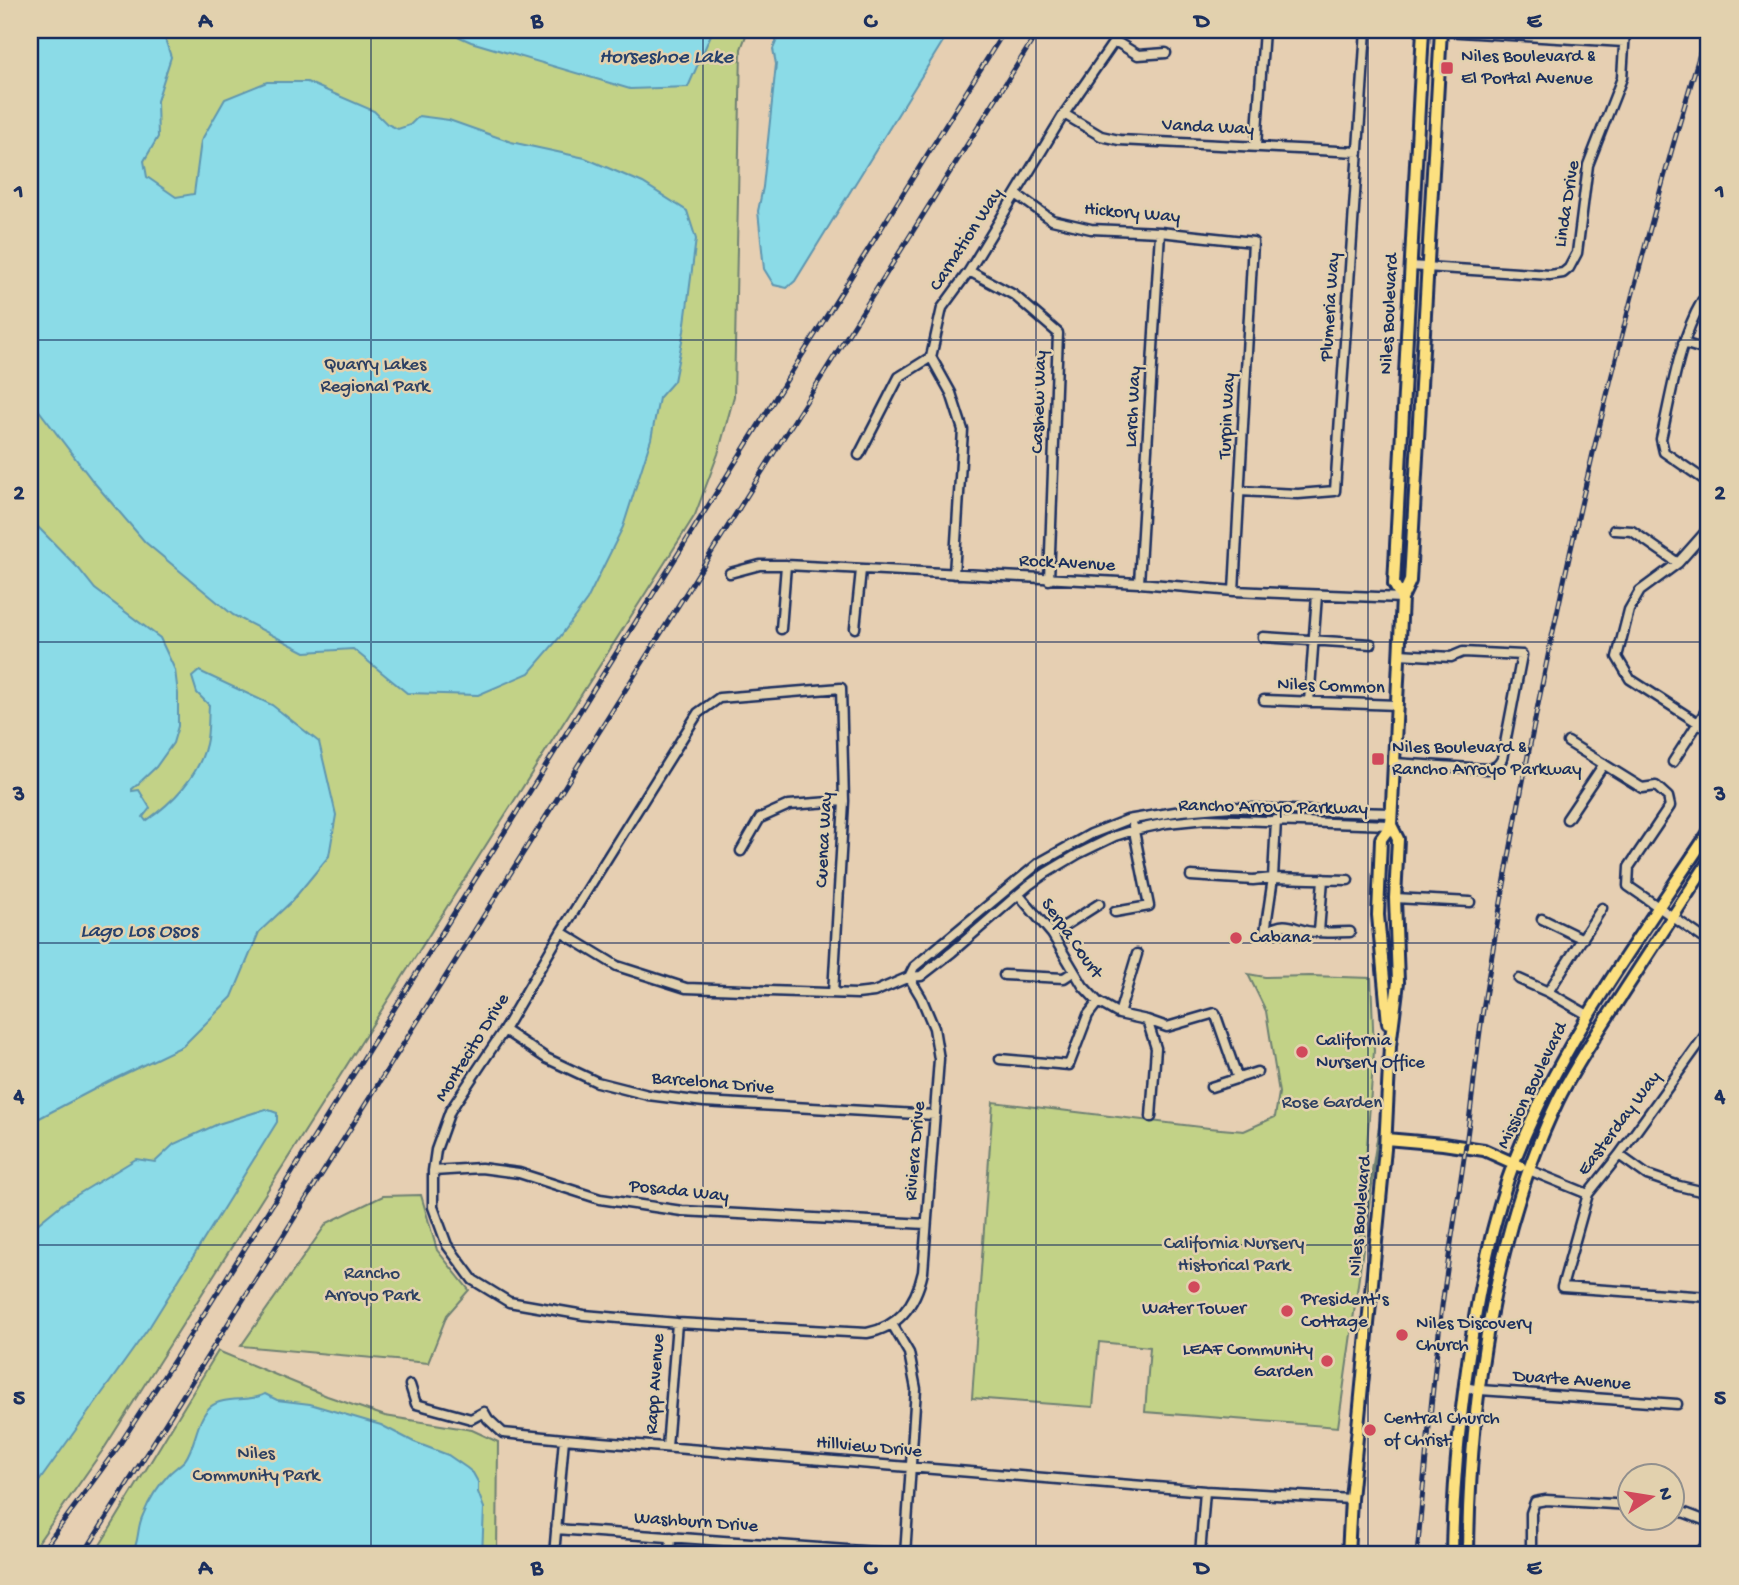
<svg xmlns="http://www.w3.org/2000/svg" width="1739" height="1585" font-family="'Gochi Hand',sans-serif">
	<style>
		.green { fill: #c2d287; stroke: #6e8072; stroke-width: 2 }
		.water { fill: #8bdbe7; stroke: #5e96b0; stroke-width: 2 }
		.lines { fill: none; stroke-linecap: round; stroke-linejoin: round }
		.minor-casing { stroke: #1b2f5e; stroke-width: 13 }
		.major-casing { stroke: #1b2f5e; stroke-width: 16 }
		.minor { stroke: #e2d1ae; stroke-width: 8 }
		.major { stroke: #fce080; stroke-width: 10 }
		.rail-casing { stroke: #1b2f5e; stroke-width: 5 }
		.rail { stroke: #e2d1ae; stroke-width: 2.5; stroke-dasharray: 8; stroke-linecap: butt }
		.grid { fill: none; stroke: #1b2f5e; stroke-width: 2; stroke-opacity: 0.55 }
		.poi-dot { fill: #d1495b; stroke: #e2d1ae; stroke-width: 2.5 }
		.labels { text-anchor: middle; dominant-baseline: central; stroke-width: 5; stroke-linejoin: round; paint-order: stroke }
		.poi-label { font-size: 19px; fill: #1b2f5e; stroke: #e2d1ae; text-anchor: start }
		.street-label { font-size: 19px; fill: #1b2f5e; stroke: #e2d1ae }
		.park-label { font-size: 19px; fill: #2c3f62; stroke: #e2d1ae }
		.water-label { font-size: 21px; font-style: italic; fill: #26406c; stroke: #e2d1ae }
		.neatline { fill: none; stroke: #1b2f5e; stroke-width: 2.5 }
		.grid-label { font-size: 23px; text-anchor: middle; font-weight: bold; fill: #1b2f5e }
	</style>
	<rect width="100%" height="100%" fill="#e6cfb2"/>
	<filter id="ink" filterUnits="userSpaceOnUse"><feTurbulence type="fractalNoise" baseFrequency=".0143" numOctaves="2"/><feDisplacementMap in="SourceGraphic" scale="14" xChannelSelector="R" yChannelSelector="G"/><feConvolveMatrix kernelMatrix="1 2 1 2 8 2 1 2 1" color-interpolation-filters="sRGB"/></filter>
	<g filter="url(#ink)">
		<path class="green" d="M30 30H748L741 49 734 396 718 454 695 515 105 1447 30 1554Z
			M1248 974 1265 977 1310 976 1371 978 1374 1051 1359 1252 1388 1070 1338 1427 1145 1412 1150 1347 1099 1342 1093 1407 972 1398 993 1102 1209 1128 1244 1131 1275 1117 1279 1093 1266 1011Z
			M421 1195 437 1250 469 1290 447 1315 428 1363 241 1346 327 1223 383 1196Z
			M218 1351 327 1396 385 1416 472 1430 498 1442 497 1555H94Z"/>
		<path class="water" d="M30 30H162L171 57 157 101 158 137 144 161 147 177 176 197 194 194 201 141 225 99 267 82H307L374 111 387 124 398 129 410 125 419 116 449 120 511 142 585 158 643 183 687 211 696 239 684 331 674 381 659 398 651 439 623 527 587 600 560 637 529 673 478 695 407 693 353 649 305 652 233 615 145 542 92 480 31 400Z
			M444 30H713L688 87 630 89 471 42Z
			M781 30H950L795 281 787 288 774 285 764 269 758 211 763 187 776 64 773 49Z
			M30 515 34 523 79 569 95 589 160 638 175 670 178 694V726L173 743 156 767 137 785 132 789V791L139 790 150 808 143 817 146 821C172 803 199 776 206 744 209 732 208 718 209 705L197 693 192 677 199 671 272 705 319 742 336 815 329 856 292 901 259 932 232 997 183 1046 108 1082 30 1123Z
			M266 1109 277 1113V1122L150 1326 30 1494V1230L62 1204 136 1159 155 1162 174 1144 218 1124Z
			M265 1394 277 1400 310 1404 381 1425 414 1442 448 1455 467 1468 473 1473 478 1482V1492L484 1508 482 1555H131C140 1543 136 1529 143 1515 149 1500 158 1486 169 1474 174 1469 180 1465 185 1460 196 1445 196 1420 210 1407 224 1395 250 1403 265 1394Z"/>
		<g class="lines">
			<defs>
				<path id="minor" d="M1427 30 1624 42
					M1115 41 1138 55 1166 53
					M1064 114 1101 136 1119 140 1358 152
					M1256 146 1264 30
					M1016 194 1052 220 1091 229 1160 232 1253 242 1234 591
					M1410 266 1550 275 1563 273 1569 268 1577 253 1588 165 1622 78 1625 30
					M969 271 1014 295 1058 333 1049 580
					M1702 301C1678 343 1672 392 1661 439L1664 452 1709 483
					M1683 343 1709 351
					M859 455 899 377 931 357
					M1239 491 1298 494 1335 491 1366 30
					M1709 528 1678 563 1640 591 1629 610 1617 657 1630 679 1709 730
					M1614 530 1632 531 1678 563
					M730 573 760 565H786L1139 583 1234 591 1402 598
					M954 574 963 430 951 393 931 357 942 308 969 271 1064 114 1122 30
					M1139 583 1160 232
					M855 628 861 570
					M781 629 786 565
					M1263 637 1371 644
					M1264 700 1397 705
					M1309 702 1317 595
					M1568 742 1642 788 1656 786 1668 797 1670 806 1629 867 1628 886 1709 942
					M1673 762 1709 706
					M1394 763 1487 769C1495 768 1498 766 1502 759L1522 655 1463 652 1451 657 1399 654
					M1567 819 1604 764
					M741 851 760 818 789 805 844 801
					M1191 876 1253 880 1273 878 1348 880
					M1019 895 1052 934 1083 986 1098 1002 1119 1014 1147 1020 1167 1027 1215 1013 1238 1079
					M1395 898 1470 902
					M1115 912 1149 906 1133 826
					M1542 919 1583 939
					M561 932 617 966 686 988 857 994 874 992 909 977 921 976 952 952 1029 885 1046 873 1078 854 1115 836 1134 830 1167 823 1206 819 1391 825
					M1265 932 1273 878 1276 820
					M1265 932C1292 918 1291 931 1315 932 1327 933 1339 932 1350 932
					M1319 932 1323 879
					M1052 934 1099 904
					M1004 975 1064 978 1073 972
					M909 977 914 967 1039 863 1091 834 1127 820 1181 811 1232 807 1310 811 1392 813
					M1519 979 1548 992 1588 1015
					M1548 992 1602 908
					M833 993 844 801 841 688 719 698 698 713 561 932 504 1030 450 1111 436 1150 433 1171V1207L447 1245 473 1280 509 1302 584 1315 677 1323 867 1333C900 1327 916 1303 923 1272L939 1059 934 1028 921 997 909 977
					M1119 1014 1137 954
					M1147 1020 1156 1048 1151 1117
					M504 1030 546 1058 597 1082 648 1095 704 1102 935 1115
					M1709 1030 1619 1155 1588 1194 1562 1287 1709 1297
					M1000 1059 1069 1065 1088 1015 1098 1002
					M1211 1087 1257 1072
					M1619 1155 1647 1175 1679 1186 1709 1193
					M1529 1170 1588 1194
					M433 1171 481 1168 519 1173 600 1199 682 1211 926 1224
					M892 1324 909 1353 916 1389 905 1555
					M410 1385 416 1404 471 1419 484 1412 488 1419 503 1433 564 1439 1205 1491 1351 1499
					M1464 1387 1480 1390 1677 1404
					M667 1447 677 1323
					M1672 1510 1680 1511 1709 1522
					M556 1529 916 1555
					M554 1555 564 1439
					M670 1555 671 1537
					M1200 1555 1205 1491
					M1531 1555V1513L1535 1502 1546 1500 1630 1505
					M1698 1555 1709 1541"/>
				<path id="major" d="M1402 598 1394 584 1423 30
					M1388 1023 1378 915 1381 839 1391 825
					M1386 1139 1443 1144 1484 1150 1520 1166
					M1348 1555 1351 1499 1385 1149 1390 1046 1398 982 1395 898 1398 839 1391 825 1402 598 1410 581 1441 30
					M1452 1555C1453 1479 1461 1404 1473 1329 1484 1263 1498 1196 1525 1135 1573 1027 1644 930 1709 832
					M1468 1555C1469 1407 1493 1234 1558 1100 1577 1062 1602 1026 1625 990 1653 947 1681 904 1709 861"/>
			</defs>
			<use href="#minor" class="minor-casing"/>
			<use href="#major" class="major-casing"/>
			<use href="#minor" class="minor"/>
			<use href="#major" class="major"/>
			<defs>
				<path id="rail" d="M39 1555 118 1447 197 1325 1005 30
					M83 1555 1039 30
					M1417 1555C1424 1475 1432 1394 1441 1314 1448 1257 1458 1201 1466 1144 1473 1095 1477 1045 1485 997 1538 670 1611 346 1707 30"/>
			</defs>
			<use href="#rail" class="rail-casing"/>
			<use href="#rail" class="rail"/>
		</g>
	</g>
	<path class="grid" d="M371 30V1555M703 30V1555M1036 30V1555M1368 30V1555M30 340H1709M30 642H1709M30 943H1709M30 1245H1709"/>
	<g class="poi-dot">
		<rect x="1440" y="61" width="14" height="14" rx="3.5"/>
		<rect x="1371" y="752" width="14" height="14" rx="3.5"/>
		<circle cx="1236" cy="938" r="7"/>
		<circle cx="1302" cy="1052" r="7"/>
		<circle cx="1194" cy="1287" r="7"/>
		<circle cx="1287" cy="1311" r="7"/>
		<circle cx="1402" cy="1335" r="7"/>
		<circle cx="1327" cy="1361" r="7"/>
		<circle cx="1370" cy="1430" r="7"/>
	</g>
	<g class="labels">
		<g class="poi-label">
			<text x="1461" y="57">Niles Boulevard &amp;<tspan x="1461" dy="22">El Portal Avenue</tspan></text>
			<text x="1392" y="748">Niles Boulevard &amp;<tspan x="1392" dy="22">Rancho Arroyo Parkway</tspan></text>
			<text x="1250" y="938">Cabana</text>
			<text x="1316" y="1041">California<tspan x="1316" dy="22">Nursery Office</tspan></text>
			<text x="1301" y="1300">President's<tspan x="1301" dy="22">Cottage</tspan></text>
			<text x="1194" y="1309" text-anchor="middle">Water Tower</text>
			<text x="1416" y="1324">Niles Discovery<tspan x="1416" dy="22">Church</tspan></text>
			<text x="1313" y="1350" text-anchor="end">LEAF Community<tspan x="1313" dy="22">Garden</tspan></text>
			<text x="1384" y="1419">Central Church<tspan x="1384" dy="22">of Christ</tspan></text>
		</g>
		<g class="street-label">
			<text transform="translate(1208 128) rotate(3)">Vanda Way</text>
			<text transform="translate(1568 204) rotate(-81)">Linda Drive</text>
			<text transform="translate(1132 214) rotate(5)">Hickory Way</text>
			<text transform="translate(967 240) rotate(-57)">Carnation Way</text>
			<text transform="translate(1331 307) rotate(-86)">Plumeria Way</text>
			<text transform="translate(1390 314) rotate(-87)">Niles Boulevard</text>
			<text transform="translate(1040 402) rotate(-88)">Cashew Way</text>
			<text transform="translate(1134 407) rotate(-87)">Larch Way</text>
			<text transform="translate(1228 416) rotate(-87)">Turpin Way</text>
			<text transform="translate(1067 564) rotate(3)">Rock Avenue</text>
			<text transform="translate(1331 687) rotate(2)">Niles Common</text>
			<text transform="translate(1273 808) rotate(1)">Rancho Arroyo Parkway</text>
			<text transform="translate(825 840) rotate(-87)">Cuenca Way</text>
			<text transform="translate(1071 939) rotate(55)">Serpa Court</text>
			<text transform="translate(473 1048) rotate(-58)">Montecito Drive</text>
			<text transform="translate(713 1084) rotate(5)">Barcelona Drive</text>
			<text transform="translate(1533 1086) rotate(-64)">Mission Boulevard</text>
			<text transform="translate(1620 1124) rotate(-53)">Easterday Way</text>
			<text transform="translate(916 1151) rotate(-85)">Riviera Drive</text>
			<text transform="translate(679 1192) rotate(6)">Posada Way</text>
			<text transform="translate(1361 1216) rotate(-85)">Niles Boulevard</text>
			<text transform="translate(1572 1381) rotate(4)">Duarte Avenue</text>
			<text transform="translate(656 1384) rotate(-86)">Rapp Avenue</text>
			<text transform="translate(869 1448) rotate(5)">Hillview Drive</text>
			<text transform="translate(696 1523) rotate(4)">Washburn Drive</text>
		</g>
		<g class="park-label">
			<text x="375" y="365">Quarry Lakes<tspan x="375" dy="22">Regional Park</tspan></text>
			<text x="1332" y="1103">Rose Garden</text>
			<text x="1234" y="1244">California Nursery<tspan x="1234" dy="22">Historical Park</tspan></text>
			<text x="372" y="1274">Rancho<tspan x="372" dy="22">Arroyo Park</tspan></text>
			<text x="256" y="1454">Niles<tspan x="256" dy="22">Community Park</tspan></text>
		</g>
		<g class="water-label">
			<text x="666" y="58">Horseshoe Lake</text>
			<text x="139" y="932">Lago Los Osos</text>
		</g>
	</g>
	<rect width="1739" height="1585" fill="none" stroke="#e2d1ae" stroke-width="77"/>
	<g transform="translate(1651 1497) rotate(78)"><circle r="33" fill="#e2d1ae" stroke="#92908e" stroke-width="2"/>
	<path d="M0-5L12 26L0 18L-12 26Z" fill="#d1495b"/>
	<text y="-10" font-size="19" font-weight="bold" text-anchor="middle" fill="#1b2f5e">N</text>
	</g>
	<rect x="38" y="38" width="1662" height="1508" class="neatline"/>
	<g class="grid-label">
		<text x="205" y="27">A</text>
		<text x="537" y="27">B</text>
		<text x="870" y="27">C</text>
		<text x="1202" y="27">D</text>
		<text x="1534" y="27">E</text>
		<text x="19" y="197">1</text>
		<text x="1720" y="197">1</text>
		<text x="19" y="499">2</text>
		<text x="1720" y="499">2</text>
		<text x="19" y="800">3</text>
		<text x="1720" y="800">3</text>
		<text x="19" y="1102">4</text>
		<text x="1720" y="1102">4</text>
		<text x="19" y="1404">5</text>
		<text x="1720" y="1404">5</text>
		<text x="205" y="1574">A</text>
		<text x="537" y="1574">B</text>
		<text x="870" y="1574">C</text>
		<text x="1202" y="1574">D</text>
		<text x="1534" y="1574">E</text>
	</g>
</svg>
